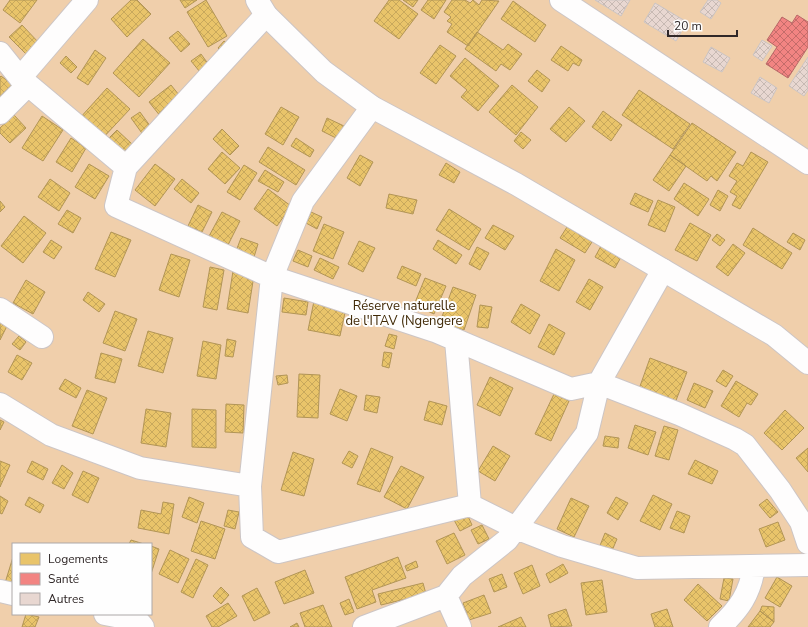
<svg xmlns="http://www.w3.org/2000/svg" width="808" height="627" font-family="'Nunito Sans',sans-serif">
	<style>
		.green { fill: #f0cfab; fill-rule: evenodd }
		.homes { fill: url(#homes-cross-hatch); stroke: #b29556 }
		.health { fill: url(#health-cross-hatch); stroke: #b86867 }
		.building { fill: url(#building-cross-hatch); stroke: #ccc5c3 }
		.lines { fill: none; stroke-linecap: round; stroke-linejoin: round }
		.minor-casing { stroke: #ccc5c5; stroke-width: 24 }
		.secondary-casing { stroke: #ccc5c5; stroke-width: 24 }
		.minor { stroke: #fefdfd; stroke-width: 22 }
		.secondary { stroke: #fefdfd; stroke-width: 22 }
		.labels { text-anchor: middle; dominant-baseline: central; stroke-width: 4; stroke-linejoin: round; paint-order: stroke }
		.park-label { font-size: 13px; fill: #402906; stroke: #fefefe }
	</style>
	<defs>
		<pattern id="homes-cross-hatch" width="8" height="8" patternUnits="userSpaceOnUse"><rect width="8" height="8" fill="#e9c46a"/><path d="M0 0l8 8M0 8l8-8" fill="none" stroke="#c8a85c"/></pattern>
		<pattern id="health-cross-hatch" width="8" height="8" patternUnits="userSpaceOnUse"><rect width="8" height="8" fill="#f28482"/><path d="M0 0l8 8M0 8l8-8" fill="none" stroke="#c46c6a"/></pattern>
		<pattern id="building-cross-hatch" width="8" height="8" patternUnits="userSpaceOnUse"><rect width="8" height="8" fill="#e8d7d1"/><path d="M0 0l8 8M0 8l8-8" fill="none" stroke="#c7b9b3"/></pattern>
	</defs>
	<rect width="100%" height="100%" fill="#f9f0f0"/>
	<path class="green" d="M0 0H808V627H0ZM13 544H151V614H13Z"/>
	<path class="homes" d="M10 0H37L20 23 3 10Z
		M131 0H137L151 14 127 37 111 19Z
		M180 0H197L185 8Z
		M206 0 227 36 208 47 187 12Z
		M389 0H399L418 14 399 39 374 21Z
		M403 0H418L413 7Z
		M428 0H446L434 19 421 10Z
		M452 0H465L470 3 473 0 479 5 482 0 499 1 468 46 447 32 452 24 447 21 451 17 444 12Z
		M513 1 546 25 535 42 501 19Z
		M22 25 40 44 28 56 9 37Z
		M178 31 190 44 181 52 169 38Z
		M477 32 503 50 508 44 522 54 510 70 501 64 496 71 465 49Z
		M143 39 170 63 139 97 113 73Z
		M224 41 229 45 222 52 218 48Z
		M440 45 456 56 436 84 420 73Z
		M561 46 582 60 579 66 573 63 568 71 551 60Z
		M95 50 106 58 88 85 77 78Z
		M201 54 209 65 200 72 191 61Z
		M66 56 77 67 71 73 60 63Z
		M465 58 499 86 478 111 461 97 467 90 450 76Z
		M537 70 550 80 542 92 528 81Z
		M1 76 13 85 0 101V77Z
		M171 85 183 100 161 117 149 102Z
		M512 85 538 107 516 135 489 112Z
		M107 88 130 109 101 140 79 119Z
		M639 90 690 124 673 149 622 115Z
		M281 107 299 117 283 145 265 134Z
		M569 107 585 121 566 142 550 129Z
		M603 111 622 125 611 141 592 127Z
		M140 112 153 130 144 136 131 118Z
		M14 115 26 128 10 143 0 133V128Z
		M42 116 63 130 43 161 22 148Z
		M327 118 344 126 338 139 322 131Z
		M692 123 736 152 717 181 711 176 707 181 670 155Z
		M222 129 239 146 230 155 213 139Z
		M117 130 132 144 122 154 107 140Z
		M521 132 531 140 523 149 514 141Z
		M71 138 86 148 72 172 56 162Z
		M296 138 314 150 310 157 291 146Z
		M268 147 305 170 296 185 259 162Z
		M222 152 240 168 225 184 208 169Z
		M751 152 768 162 740 209 732 205 737 196 730 192 737 181 729 176 737 163 743 166Z
		M360 155 373 162 360 186 347 178Z
		M670 155 686 166 669 191 653 180Z
		M446 163 460 172 454 183 439 175Z
		M89 164 109 176 95 199 75 187Z
		M155 164 175 179 155 206 135 190Z
		M244 165 257 173 240 200 227 192Z
		M265 170 284 182 278 192 258 181Z
		M50 179 70 193 59 211 38 197Z
		M182 179 199 193 191 203 174 189Z
		M684 183 709 199 698 216 674 199Z
		M268 189 291 206 277 226 254 209Z
		M718 190 728 196 720 211 710 205Z
		M635 193 653 201 648 212 630 204Z
		M389 194 417 200 413 214 386 208Z
		M658 200 675 207 665 232 648 225Z
		M0 201 5 207 0 212Z
		M198 205 212 212 202 232 188 226Z
		M449 209 481 229 469 250 436 230Z
		M67 210 81 218 73 233 58 224Z
		M222 212 240 221 227 247 208 238Z
		M311 212 322 217 317 229 306 223Z
		M24 216 46 233 23 263 1 246Z
		M690 223 711 235 697 261 675 250Z
		M324 224 344 232 333 259 313 251Z
		M493 225 514 236 505 250 485 238Z
		M567 227 592 242 585 253 560 238Z
		M753 228 792 253 782 269 743 245Z
		M111 232 131 240 115 277 95 269Z
		M793 233 805 240 800 250 787 242Z
		M717 234 725 240 720 246 712 240Z
		M241 238 258 244 254 257 236 251Z
		M51 240 62 247 54 259 43 252Z
		M438 240 462 255 456 264 433 249Z
		M359 241 375 248 363 272 348 264Z
		M733 244 745 253 728 276 716 267Z
		M601 246 621 257 615 268 595 257Z
		M477 247 489 253 480 270 469 264Z
		M556 249 575 260 559 291 540 281Z
		M298 250 312 256 308 267 293 261Z
		M171 254 190 260 179 297 159 290Z
		M320 258 339 267 333 279 314 270Z
		M402 266 421 274 416 286 397 278Z
		M210 267 224 270 217 310 203 307Z
		M233 271 254 275 248 313 227 309Z
		M425 278 446 286 434 314 414 305Z
		M589 279 603 287 590 310 576 302Z
		M26 280 45 292 33 314 13 303Z
		M453 287 476 295 464 330 440 322Z
		M88 292 105 304 99 312 83 300Z
		M284 298 308 302 306 315 282 312Z
		M314 301 346 308 340 336 308 330Z
		M521 304 540 315 530 334 511 322Z
		M480 305 492 307 488 328 477 327Z
		M115 311 137 319 125 351 103 343Z
		M0 323 7 326 0 340Z
		M549 324 565 333 554 355 538 347Z
		M148 331 173 338 163 373 138 366Z
		M389 334 397 336 394 349 385 346Z
		M19 336 26 342 20 350 12 344Z
		M227 339 236 341 233 357 225 356Z
		M203 341 221 345 216 379 197 376Z
		M384 352 392 353 389 368 382 366Z
		M101 353 122 359 115 383 95 378Z
		M17 355 32 363 22 380 8 372Z
		M650 358 687 372 675 403 639 389Z
		M723 370 733 376 726 387 716 381Z
		M299 374 320 375 318 418 297 417Z
		M287 375 288 383 278 385 276 376Z
		M490 377 513 388 500 416 477 405Z
		M65 379 81 388 76 398 59 389Z
		M736 381 758 394 751 405 747 403 739 417 721 406Z
		M694 383 713 391 705 408 687 400Z
		M340 389 357 396 347 421 330 414Z
		M87 390 107 398 93 434 72 426Z
		M554 394 569 401 551 441 535 434Z
		M366 395 380 397 377 413 364 410Z
		M429 401 447 406 442 425 424 420Z
		M226 404 244 405 243 433 225 432Z
		M146 409 171 413 166 447 141 443Z
		M192 409 216 410V448L192 447Z
		M785 410 804 428 782 450 764 433Z
		M0 420 4 422 0 430Z
		M635 425 656 432 648 455 628 448Z
		M664 426 678 430 669 460 655 456Z
		M605 436 619 438 618 448 603 446Z
		M493 446 510 456 495 481 478 471Z
		M371 448 393 457 380 492 357 484Z
		M808 448V472L796 458Z
		M349 451 358 456 352 468 342 463Z
		M293 452 314 459 304 496 281 490Z
		M695 460 718 471 712 484 688 474Z
		M0 461 10 465 0 487Z
		M32 461 48 469 43 480 27 472Z
		M62 465 73 473 64 489 52 483Z
		M401 466 424 477 407 509 384 497Z
		M83 471 99 478 88 503 72 495Z
		M653 495 672 504 660 530 640 521Z
		M0 496 8 501 2 514 0 513Z
		M29 497 44 505 40 513 25 505Z
		M189 497 204 503 197 523 182 517Z
		M616 497 628 503 618 520 607 513Z
		M571 498 589 506 574 537 557 529Z
		M767 499 778 512 770 518 759 505Z
		M163 502 174 504 169 534 138 528 141 510 161 514Z
		M228 510 239 512 235 529 224 526Z
		M677 511 690 516 684 533 670 528Z
		M467 514 472 525 460 531 454 520Z
		M201 521 225 529 215 559 191 551Z
		M778 522 785 540 766 547 759 529Z
		M482 525 489 539 478 544 471 530Z
		M454 533 465 555 447 564 436 541Z
		M605 533 617 539 611 553 599 548Z
		M131 540 144 544H129Z
		M151 546 159 549 151 574Z
		M170 550 189 559 178 583 159 574Z
		M13 557V585L5 583Z
		M398 557 406 578 372 590 376 602 357 609 345 577Z
		M196 559 208 565 193 598 181 592Z
		M416 561 418 567 407 571 405 566Z
		M563 564 568 573 550 583 546 574Z
		M532 565 540 586 523 594 514 573Z
		M305 570 314 593 284 604 275 582Z
		M502 574 507 587 494 592 489 579Z
		M777 577 792 586 780 607 765 598Z
		M724 578 733 579 729 601 720 599Z
		M602 580 607 612 586 615 581 583Z
		M423 583 426 594 381 605 378 594Z
		M698 584 722 606 707 621 684 600Z
		M221 587 229 595 221 604 213 596Z
		M257 588 270 613 254 621 242 596Z
		M484 595 491 613 469 620 463 603Z
		M349 599 354 612 345 615 340 603Z
		M228 603 237 616 218 627H212L206 616Z
		M323 605 332 627H305L300 613Z
		M762 606 774 607V622L760 611Z
		M566 609 572 626 551 627 548 615Z
		M667 609 673 627H655L651 614Z
		M760 611 774 622 770 627H748Z
		M26 614 39 617 35 627H22Z
		M521 617 526 627H498Z
		M297 623 299 627H290Z"/>
	<path class="health" d="M797 15 808 22V47L788 78 766 64 777 47 767 40 782 17 792 23Z"/>
	<path class="building" d="M595 0H630L621 16Z
		M708 0H717L721 3 711 19 700 12Z
		M655 3 687 22 676 41 644 22Z
		M762 40 772 46 762 61 753 55Z
		M711 47 730 58 722 72 703 62Z
		M808 57V90L804 96 789 86Z
		M760 77 777 88 769 103 751 93Z"/>
	<g class="lines">
		<defs>
			<path id="minor" d="M561 0 808 163
				M266 15 126 167 116 206 272 277 435 331 571 389 599 383 679 414 735 439 745 445 780 490 801 522 808 543
				M0 53 20 78 126 167
				M20 78 87 0
				M372 107 303 201 272 277 250 486 252 537 278 552 470 505 516 528 562 546 637 568 808 565
				M0 113 28 85
				M0 309 42 337
				M456 340 470 505
				M0 404 51 435 140 468 250 486
				M0 591 13 594
				M446 596 460 627
				M105 614 137 620 143 627
				M364 627 446 596 462 576 507 540 587 433 599 383 663 270
				M720 627C739 609 750 594 754 567"/>
			<path id="secondary" d="M257 0 266 15 324 72 372 107 516 184 774 335 808 363"/>
		</defs>
		<use href="#minor" class="minor-casing"/>
		<use href="#secondary" class="secondary-casing"/>
		<use href="#minor" class="minor"/>
		<use href="#secondary" class="secondary"/>
	</g>
	<g class="labels">
		<g class="park-label">
			<text x="404" y="306">Réserve naturelle<tspan x="404" dy="15">de l'ITAV (Ngengere</tspan></text>
		</g>
	</g>
	<rect x="12" y="543" width="140" height="72" fill="#fefefe" stroke="#aca8a8"/>
	<rect x="20" y="553" width="20" height="12" fill="#e9c46a" stroke="#aca8a8"/>
	<text x="48" y="563" font-size="12" fill="#302828">Logements</text>
	<rect x="20" y="573" width="20" height="12" fill="#f28482" stroke="#aca8a8"/>
	<text x="48" y="583" font-size="12" fill="#302828">Santé</text>
	<rect x="20" y="593" width="20" height="12" fill="#e8d7d1" stroke="#aca8a8"/>
	<text x="48" y="603" font-size="12" fill="#302828">Autres</text>
	<path d="M668 30v6h69v-6" fill="none" stroke="#302828" stroke-width="2"/>
	<text x="674" y="30" font-size="12" fill="#302828" stroke="#fefefe" stroke-width="3" paint-order="stroke">20 m</text>
</svg>
